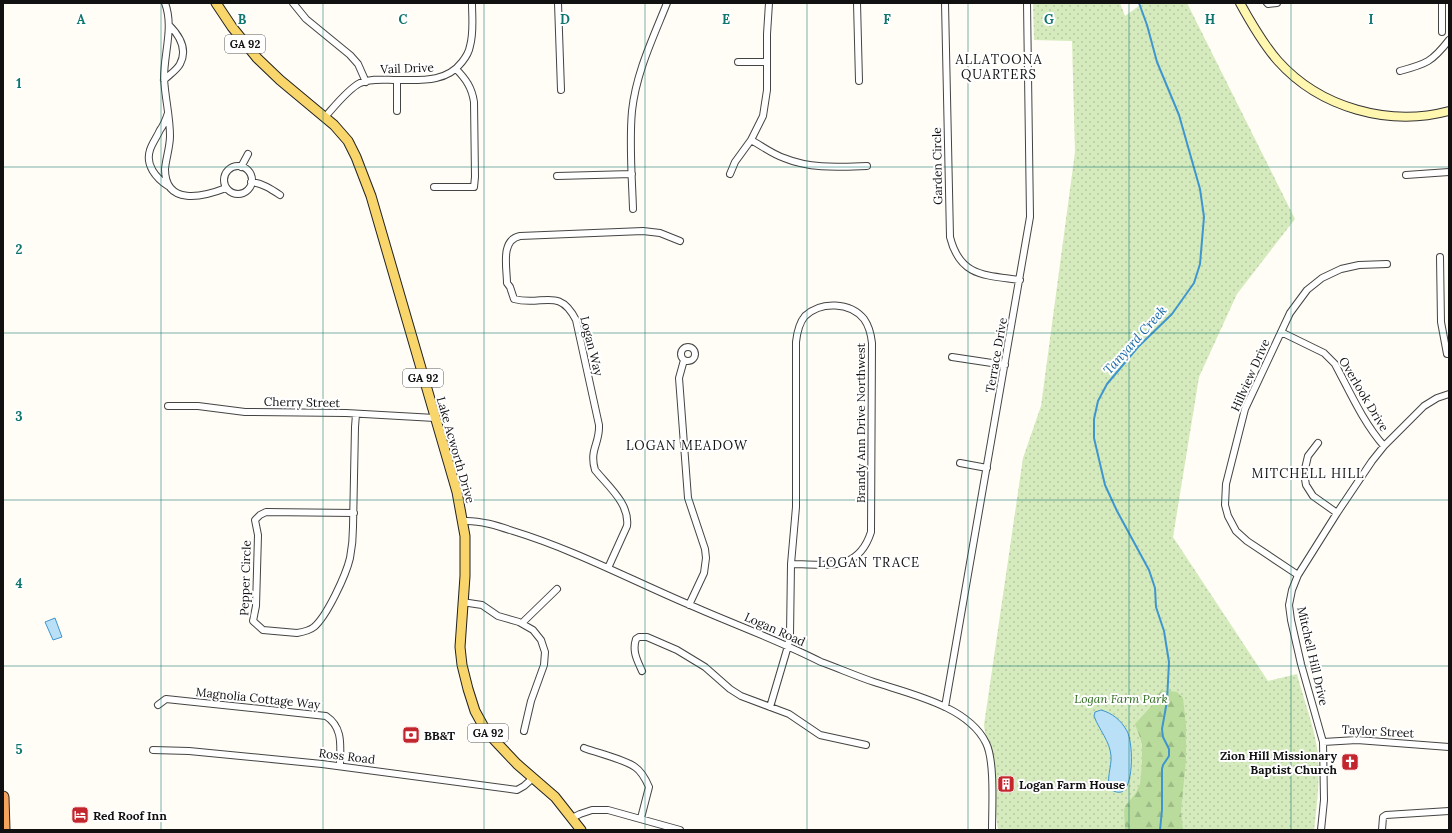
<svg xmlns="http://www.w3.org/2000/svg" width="1452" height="833" font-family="Lora,serif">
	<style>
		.grass { fill: url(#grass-dots) }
		.forest { fill: url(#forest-firs) }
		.water { fill: #b9e0f7; stroke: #3f96cf }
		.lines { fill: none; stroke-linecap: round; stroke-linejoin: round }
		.stream { stroke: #3f96cf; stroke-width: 2 }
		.minor-casing { stroke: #444; stroke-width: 8 }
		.secondary-casing { stroke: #333; stroke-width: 10 }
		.primary-casing { stroke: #222; stroke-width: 11 }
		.motorway-casing { stroke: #222; stroke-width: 13 }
		.minor { stroke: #fff; stroke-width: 6 }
		.secondary { stroke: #fff6b0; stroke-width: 8 }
		.primary { stroke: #f9d66b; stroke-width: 9 }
		.motorway { stroke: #f5a25d; stroke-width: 11 }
		.grid { fill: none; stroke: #0f766e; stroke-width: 1; stroke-opacity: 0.55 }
		.labels { text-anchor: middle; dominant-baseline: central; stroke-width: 4; stroke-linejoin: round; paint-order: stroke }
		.shield { fill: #fff; stroke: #585858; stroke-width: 1 }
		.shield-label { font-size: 11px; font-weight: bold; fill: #111 }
		.street-label { font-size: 12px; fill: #111; stroke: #fff }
		.park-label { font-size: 12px; font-style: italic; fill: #2f6b1f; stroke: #fff }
		.poi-label { font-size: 12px; font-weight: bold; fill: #111; stroke: #fff; text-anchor: start }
		.neighbourhood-label { font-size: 13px; letter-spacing: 1px; fill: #111; stroke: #fff }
		.water-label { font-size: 13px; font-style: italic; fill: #1768a6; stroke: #fff }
		.grid-label { font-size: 13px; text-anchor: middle; font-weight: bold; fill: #0f766e; stroke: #fff; stroke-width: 4; stroke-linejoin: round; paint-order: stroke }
	</style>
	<defs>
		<pattern id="grass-dots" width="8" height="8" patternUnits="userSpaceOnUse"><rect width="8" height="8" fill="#d5ebbd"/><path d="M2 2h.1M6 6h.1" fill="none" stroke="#b6c8a1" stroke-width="1.8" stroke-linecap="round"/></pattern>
		<pattern id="forest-firs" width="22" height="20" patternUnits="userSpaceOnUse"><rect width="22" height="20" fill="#b9dc9c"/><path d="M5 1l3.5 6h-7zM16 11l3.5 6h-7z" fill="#9ebc85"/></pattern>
	</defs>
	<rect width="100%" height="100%" fill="#fffdf5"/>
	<path class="grass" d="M1033 3H1120L1125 16 1143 3H1187L1295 219 1237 294 1199 377 1173 537 1268 681 1297 674C1304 701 1315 728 1318 755 1320 780 1317 806 1314 830H998L984 725 1023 458 1041 406 1075 152 1072 41 1034 40Z"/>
	<path class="forest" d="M1161 690 1177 692 1183 698 1186 724V759L1181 812 1183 830H1125L1124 810 1126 805 1136 793 1140 784 1142 764V743L1135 724 1154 703Z"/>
	<path class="water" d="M55 618 62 637 53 640 45 622Z
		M1101 710C1112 713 1121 720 1127 731 1133 742 1134 783 1123 791 1119 794 1114 791 1111 790 1105 782 1112 766 1111 756 1110 741 1099 730 1094 716L1095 712Z"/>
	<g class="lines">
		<path class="stream" d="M1139 3 1147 25 1157 62 1179 115 1200 189 1204 217 1200 264 1194 283 1172 314 1138 347 1107 384 1098 401 1094 419V438L1105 485 1117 511 1149 570 1155 588 1156 607 1164 631 1169 662 1167 701 1162 729 1163 737 1169 749V756L1163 765 1162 769V810L1160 830"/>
		<defs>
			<path id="minor" d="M165 3C174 27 164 53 164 78 165 98 170 116 170 136 170 147 166 158 165 169 165 206 203 197 226 188
				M293 3 306 19 350 55 358 64 366 82
				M558 3 561 90
				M857 3 859 81
				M945 3 950 237C960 277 985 275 1020 280
				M1267 3 1268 4 1277 3
				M1442 3V32
				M738 62H766
				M1400 71C1426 64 1432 62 1449 40
				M164 80C169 75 177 70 180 64 188 49 180 36 169 25
				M397 80V111
				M168 113C166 119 164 125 160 130 157 137 152 143 150 150 145 165 156 178 168 186
				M325 117C334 107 348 89 360 83 371 78 385 80 397 80 420 80 446 83 462 62 466 57 469 52 470 46 474 32 472 17 472 3
				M751 140C762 146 772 154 784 158 811 169 838 167 867 166
				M224 180a14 14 0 1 1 28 0a14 14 0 1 1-28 0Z
				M241 167 248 154
				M730 174 735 162 751 140 763 116 767 90V34L769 3
				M1406 175 1449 172
				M557 176 632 174
				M251 182C262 183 271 189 280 195
				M434 187H474L475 177 474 102C472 88 466 79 456 69
				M633 209C632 177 629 143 632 111 636 73 653 38 667 3
				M1440 257 1441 322 1447 354H1449
				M1281 332 1324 353 1335 364C1350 392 1363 422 1384 446
				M681 354a7 7 0 1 1 14 0a7 7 0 1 1-14 0Z
				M952 357 1005 365
				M684 360 679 378 688 498 705 549 706 558 704 573 689 605
				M168 406H198L245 412 346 413 435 418
				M1318 443 1308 456 1304 473 1306 485 1313 496 1337 513
				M960 463 987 468
				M354 513 266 512 260 515 255 520 258 535 256 606 253 621 263 630 297 633C303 632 309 631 314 627 327 616 346 575 350 558 352 548 353 537 353 527L355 427 356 414
				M463 521C480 520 498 526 513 531 575 550 631 580 690 605 733 624 778 640 821 662 838 668 856 676 874 682 910 694 968 706 986 743 995 761 992 808 992 830
				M608 568 627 526C630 504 608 486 595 470 589 449 600 444 599 425L576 320C559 286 542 307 514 299L510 287 507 283C507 268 500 240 520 236L643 231 660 233 680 241
				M1298 575 1247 541 1236 531 1228 516 1225 505 1226 484 1245 409 1290 313 1307 290 1322 278 1341 269 1359 265 1387 264
				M462 602 482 605 498 616 519 622 533 630 541 640 545 652 544 665 531 701 524 731
				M522 623 557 589
				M642 671C637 660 632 651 636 639L639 637H647L677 650 705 667 730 689 741 696 789 714 820 735 866 745
				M158 705 166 699 326 716C344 728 340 747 340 766
				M770 707 788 646 790 635 791 564 796 507V342C797 333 799 323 805 316 821 301 850 302 864 319 869 326 871 334 872 343L871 532C858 573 826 564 791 564
				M945 707 1030 217 1027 3
				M1323 742 1357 740 1449 747
				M584 748C597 753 624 759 635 767 641 771 646 780 649 787L641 818
				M153 750 189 751 322 764 517 790 524 786 533 778
				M572 818 580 814 592 810H608L680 830
				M1321 830 1324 800 1323 742 1301 664 1291 620 1289 605 1292 590 1298 575 1337 513 1372 461 1384 446 1424 406 1437 398 1449 394
				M1382 830 1383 817 1386 815 1449 811"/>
			<path id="secondary" d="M1240 3C1251 23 1263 44 1278 61 1320 108 1389 127 1449 111"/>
			<path id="primary" d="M216 3 232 27 257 58 280 80 334 125 348 141 356 157 371 196 457 492 465 536V576L460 647 462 665 468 689 475 711 486 731 499 745 517 764 555 797 581 830"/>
			<path id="motorway" d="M3 797 4 830"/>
		</defs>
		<use href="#minor" class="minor-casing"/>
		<use href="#secondary" class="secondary-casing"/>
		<use href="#primary" class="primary-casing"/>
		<use href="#motorway" class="motorway-casing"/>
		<use href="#minor" class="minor"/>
		<use href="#secondary" class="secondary"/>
		<use href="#primary" class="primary"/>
		<use href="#motorway" class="motorway"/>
	</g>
	<path class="grid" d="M161 3V830M323 3V830M484 3V830M645 3V830M807 3V830M968 3V830M1129 3V830M1291 3V830M3 167H1449M3 333H1449M3 500H1449M3 666H1449"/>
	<defs>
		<symbol id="bank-square" viewBox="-11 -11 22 22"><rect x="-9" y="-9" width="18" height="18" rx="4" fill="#c4262e" stroke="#fff"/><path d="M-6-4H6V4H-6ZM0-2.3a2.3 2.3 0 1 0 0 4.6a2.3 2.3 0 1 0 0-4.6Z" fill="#fff"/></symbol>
		<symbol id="church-square" viewBox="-11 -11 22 22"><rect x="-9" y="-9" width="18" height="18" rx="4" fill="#c4262e" stroke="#fff"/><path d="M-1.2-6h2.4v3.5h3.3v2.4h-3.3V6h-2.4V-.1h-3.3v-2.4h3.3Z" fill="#fff"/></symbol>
		<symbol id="building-square" viewBox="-11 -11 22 22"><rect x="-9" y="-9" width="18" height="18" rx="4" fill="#c4262e" stroke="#fff"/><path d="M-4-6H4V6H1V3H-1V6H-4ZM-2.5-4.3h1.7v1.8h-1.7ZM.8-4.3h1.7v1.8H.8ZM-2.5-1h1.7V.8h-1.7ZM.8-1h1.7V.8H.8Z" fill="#fff"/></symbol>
		<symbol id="hotel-square" viewBox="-11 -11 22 22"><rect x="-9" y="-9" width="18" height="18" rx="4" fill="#c4262e" stroke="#fff"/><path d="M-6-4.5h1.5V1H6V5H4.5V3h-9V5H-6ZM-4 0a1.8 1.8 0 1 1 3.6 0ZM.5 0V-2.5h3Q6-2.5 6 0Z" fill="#fff"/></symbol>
	</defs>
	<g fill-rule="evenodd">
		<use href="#bank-square" x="401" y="725" width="20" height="20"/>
		<use href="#church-square" x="1340" y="752" width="20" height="20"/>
		<use href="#building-square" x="996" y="774" width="20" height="20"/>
		<use href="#hotel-square" x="70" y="805" width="20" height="20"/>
	</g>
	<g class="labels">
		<g class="shield">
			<rect x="225" y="35" width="40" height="18" rx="3"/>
			<rect x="403" y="369" width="40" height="18" rx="3"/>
			<rect x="468" y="724" width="40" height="18" rx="3"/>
		</g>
		<g class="shield-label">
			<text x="245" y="44">GA 92</text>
			<text x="423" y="378">GA 92</text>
			<text x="488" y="733">GA 92</text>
		</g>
		<g class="street-label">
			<text transform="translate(407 68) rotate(-2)">Vail Drive</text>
			<text transform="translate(937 166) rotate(-91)">Garden Circle</text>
			<text transform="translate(592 346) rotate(76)">Logan Way</text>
			<text transform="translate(996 355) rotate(-80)">Terrace Drive</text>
			<text transform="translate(1250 375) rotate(-66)">Hillview Drive</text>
			<text transform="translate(1364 394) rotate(59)">Overlook Drive</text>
			<text transform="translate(302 402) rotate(1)">Cherry Street</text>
			<text transform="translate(860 423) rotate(-90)">Brandy Ann Drive Northwest</text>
			<text transform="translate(456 450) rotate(74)">Lake Acworth Drive</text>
			<text transform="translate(245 578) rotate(-88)">Pepper Circle</text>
			<text transform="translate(775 629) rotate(24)">Logan Road</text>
			<text transform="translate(1313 656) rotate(77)">Mitchell Hill Drive</text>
			<text transform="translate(258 698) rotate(6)">Magnolia Cottage Way</text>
			<text transform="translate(1378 731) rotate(3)">Taylor Street</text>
			<text transform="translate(347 756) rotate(7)">Ross Road</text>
		</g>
		<g class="park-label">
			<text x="1121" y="698">Logan Farm Park</text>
		</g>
		<g class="poi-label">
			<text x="424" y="735">BB&amp;T</text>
			<text x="1337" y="755" text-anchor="end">Zion Hill Missionary<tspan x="1337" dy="14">Baptist Church</tspan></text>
			<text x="1019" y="784">Logan Farm House</text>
			<text x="93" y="815">Red Roof Inn</text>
		</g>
		<g class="neighbourhood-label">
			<text x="999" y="59">ALLATOONA<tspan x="999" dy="15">QUARTERS</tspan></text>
			<text x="687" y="445">LOGAN MEADOW</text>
			<text x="1308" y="473">MITCHELL HILL</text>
			<text x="869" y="562">LOGAN TRACE</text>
		</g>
		<g class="water-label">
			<text transform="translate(1135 340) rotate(-48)">Tanyard Creek</text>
		</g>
	</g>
	<g class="grid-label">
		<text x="81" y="24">A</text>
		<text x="242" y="24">B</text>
		<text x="403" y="24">C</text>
		<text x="565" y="24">D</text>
		<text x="726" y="24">E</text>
		<text x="887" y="24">F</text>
		<text x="1049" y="24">G</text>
		<text x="1210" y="24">H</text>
		<text x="1371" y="24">I</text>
		<text x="19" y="88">1</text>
		<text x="19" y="254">2</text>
		<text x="19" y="421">3</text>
		<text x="19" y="588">4</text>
		<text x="19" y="754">5</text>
	</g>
	<rect width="1452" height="833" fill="none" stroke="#111111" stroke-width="8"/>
</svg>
